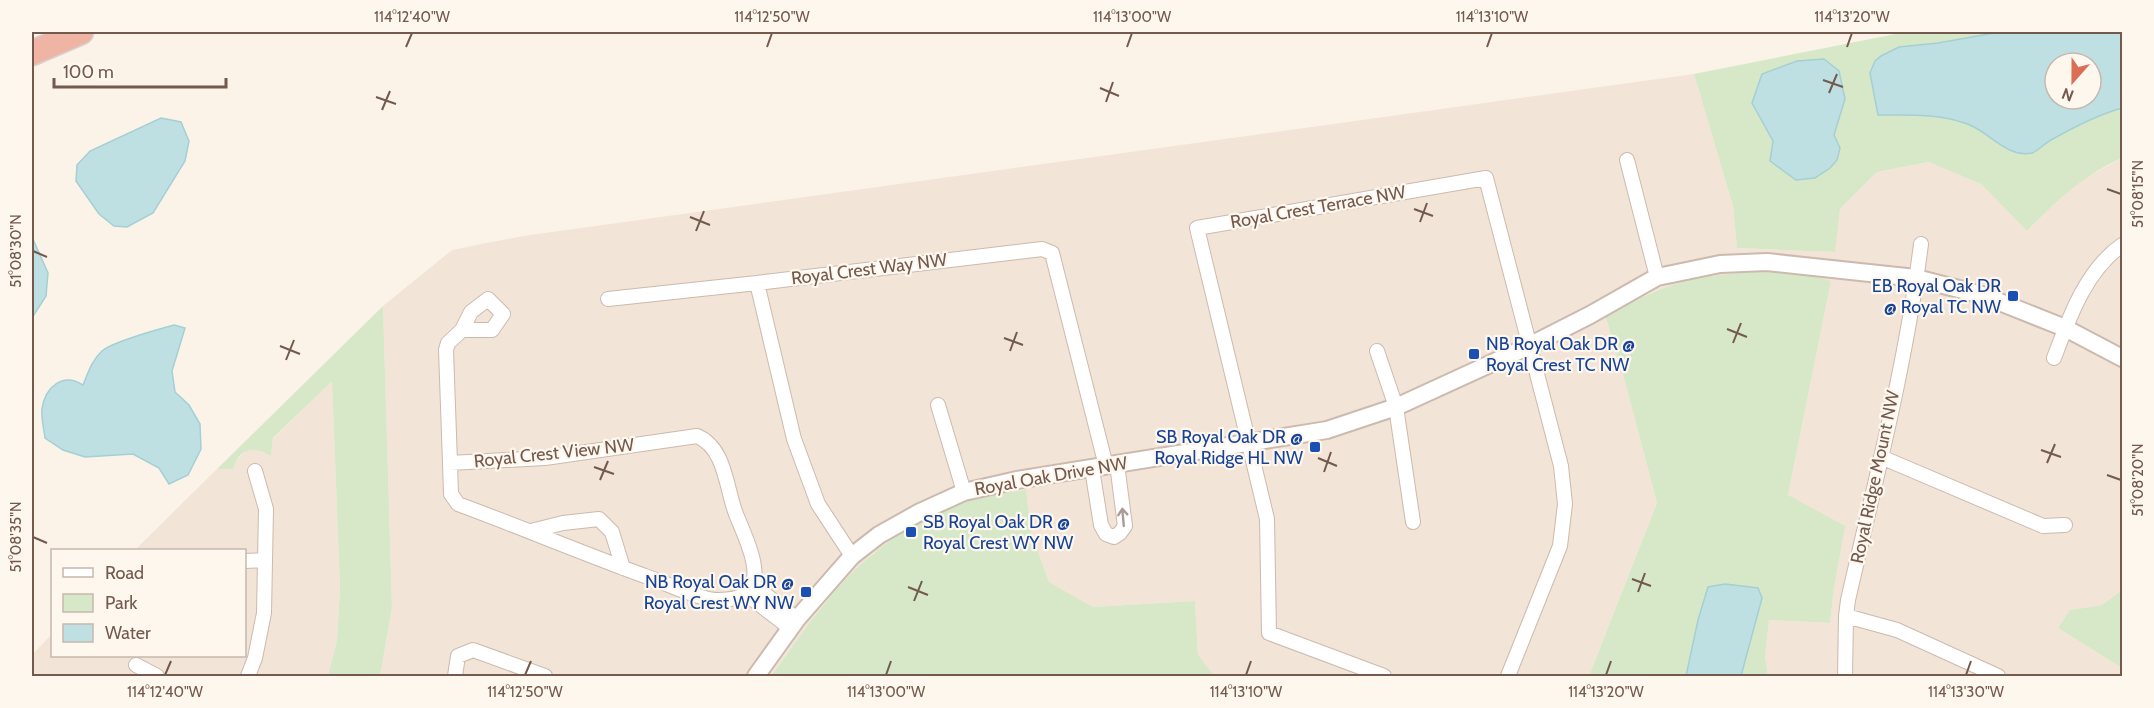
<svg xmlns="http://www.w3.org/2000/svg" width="2154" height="708" font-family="Cabin,sans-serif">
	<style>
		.residential { fill: #f2e4d7 }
		.green { fill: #d6e8c7; fill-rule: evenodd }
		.water { fill: #bee0e3; stroke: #a5cfd4; stroke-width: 1.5; fill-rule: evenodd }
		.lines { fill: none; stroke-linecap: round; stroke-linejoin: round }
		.minor-casing { stroke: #ccbaaf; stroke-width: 16 }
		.tertiary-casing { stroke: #ccbaaf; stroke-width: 20 }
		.motorway-casing { stroke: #d8d1cd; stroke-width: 27 }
		.minor { stroke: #fff; stroke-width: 14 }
		.tertiary { stroke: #fff; stroke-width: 16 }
		.motorway { stroke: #f0b4a4; stroke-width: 24 }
		.oneway { stroke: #ab9b95 }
		.ticks { fill: none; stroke: #73594e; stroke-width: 2 }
		.transit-dot { fill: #1a4fb4; stroke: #fef7ee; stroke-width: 2 }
		.labels { text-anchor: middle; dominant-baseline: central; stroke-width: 4.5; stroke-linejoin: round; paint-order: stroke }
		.street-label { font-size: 18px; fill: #73594e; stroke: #fef7ee }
		.transit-label { font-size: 18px; fill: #164399; stroke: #fef7ee; text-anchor: end }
		.neatline { fill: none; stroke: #73594e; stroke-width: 2 }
		.ticks-label { font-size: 15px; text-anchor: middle; fill: #73594e }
	</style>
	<rect width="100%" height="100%" fill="#fbf3e8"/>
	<path class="residential" d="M1694 74 1733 206 1737 248 1834 252 1840 209 1877 172 1930 162 1981 184 2027 231 2062 195 2087 177 2122 158V590L2102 605 2070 610 2058 628 2122 668V676H1768L1765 656 1769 620 1830 623 1834 587 1788 495 1831 281 1770 271 1732 274 1683 282 1650 293 1605 315 1624 378 1657 503 1589 676H1214L1198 656 1195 601 1093 607 1049 582 1031 532 1026 491 949 508 909 528 872 554 824 603 771 676H380L392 608 383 306 452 250 523 236Z
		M332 380 340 588 337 641 328 676H32V655L52 634V656H244V550H135L217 469 233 468 235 462 246 450 259 449 271 455 273 439Z"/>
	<path class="green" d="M1906 32H2122V158C2082 176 2057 200 2027 231L1981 184 1929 162 1877 172 1840 209 1835 252 1737 248 1733 206 1694 74ZM2055 63H2091V99H2055Z
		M1770 271 1813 276 1831 281 1788 495 1845 526 1834 587 1830 623 1769 620 1765 656 1768 676H1589L1657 503 1624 378 1605 315C1630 303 1655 290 1682 282 1711 274 1741 273 1770 271Z
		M383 306 392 608 380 676H328L337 641 340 588 332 381 273 438 271 456C254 445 239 448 233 469H217Z
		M1026 490 1031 532 1049 582 1093 607 1195 601 1198 655 1214 676H771C789 652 806 626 825 603 863 555 917 515 977 498 992 494 1010 493 1026 490Z
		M2122 590V668L2058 628 2070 610 2102 605Z"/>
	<path class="water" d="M2000 32H2122V108C2097 115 2074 127 2051 140 2045 143 2038 151 2032 153 2009 158 1992 136 1974 127 1946 113 1909 115 1878 115L1870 73 1875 61 1881 56 1899 47 1938 43ZM2055 63H2091V99H2055Z
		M1824 59 1839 71 1845 99 1834 135 1840 148 1837 160 1830 168 1815 178 1796 180 1770 161 1773 141 1752 103 1762 74 1797 61Z
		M161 118 181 122 189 141 185 161 153 213 127 227 114 226 99 214 76 181 77 165 90 151Z
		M32 237 48 273 46 296 32 318Z
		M174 325 185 328 172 371 175 392 189 405 200 424 201 449 188 475 169 484 159 468 133 454 85 457 63 450 45 438C44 429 41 418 42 409 45 387 63 372 83 385 88 373 92 360 102 351 114 341 157 330 174 325Z
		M1725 584 1758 588 1762 598 1741 676H1686L1698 620 1708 587Z"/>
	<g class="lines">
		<defs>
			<path id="minor" d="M1627 160 1657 277
				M608 299 757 283
				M1377 351 1396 407 1413 522
				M2054 358C2069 318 2086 270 2122 245
				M938 405 964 492
				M697 436C726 448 726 489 736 514 743 533 768 579 745 594 736 600 719 601 709 599 688 594 666 583 645 576 582 553 520 527 458 504L451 494 450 463 545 458Z
				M1881 457 2043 526 2065 525
				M450 463 446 350 448 343 462 330 471 312 488 299 503 314 492 330H462
				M1092 469 1101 525 1106 534 1114 537 1120 533 1125 526 1117 464
				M531 531 563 523 599 519 612 532 623 568
				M852 556 818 504 794 439 757 283 1042 249 1052 253 1106 466
				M244 561 265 560
				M753 585 797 619
				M746 594 790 628
				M1846 616 1897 630 1998 676
				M136 665 157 676
				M248 676 255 658 264 613 266 509 255 471
				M455 676 458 656 473 650 545 676
				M1384 676 1269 633 1267 519 1197 228 1486 178 1561 466 1565 504 1560 546 1508 676
				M1845 676 1846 616 1848 600C1875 482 1906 364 1921 244"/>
			<path id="tertiary" d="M756 676 797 619 852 556 879 535 920 512 964 492 1017 480 1327 430 1396 407 1529 346 1590 315 1657 277 1672 274 1720 264 1767 262 1916 278 1982 295 2065 328 2122 358"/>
			<path id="motorway" d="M32 53 81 32"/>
		</defs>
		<use href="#minor" class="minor-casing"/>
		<use href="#tertiary" class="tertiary-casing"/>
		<use href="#motorway" class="motorway-casing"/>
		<use href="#minor" class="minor"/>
		<use href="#tertiary" class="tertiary"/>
		<use href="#motorway" class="motorway"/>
	</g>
	<defs><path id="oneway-shaft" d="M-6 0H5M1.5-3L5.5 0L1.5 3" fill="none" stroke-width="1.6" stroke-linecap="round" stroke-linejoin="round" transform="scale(1.5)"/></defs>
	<use class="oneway" href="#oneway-shaft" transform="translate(1123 517) rotate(-95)"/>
	<path class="ticks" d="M406 47 412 33M767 47 772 33M1127 47 1132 33M1487 47 1492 33M1847 47 1852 33M1823 80 1843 87M1100 88 1119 96M1829 93 1837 74M376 97 396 104M1106 102 1113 82M382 110 390 91M2107 189 2121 194M1414 209 1433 216M690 217 710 225M1420 222 1427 203M696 231 704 211M33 251 47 257M1727 329 1747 337M1004 338 1023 345M1733 343 1741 323M280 346 300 354M1010 351 1017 332M286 360 294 340M2041 450 2061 457M1318 458 1337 466M2047 463 2055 444M594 467 614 474M1324 472 1331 452M2107 475 2121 480M600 480 608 461M33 537 47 543M1632 579 1651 586M908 587 928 595M1638 592 1645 573M914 601 922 581M165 675 171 661M525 675 531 661M886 675 891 661M1246 675 1251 661M1606 675 1611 661M1966 675 1971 661"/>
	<g class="transit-dot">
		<rect x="2007" y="290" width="12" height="12" rx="3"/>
		<rect x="1468" y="348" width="12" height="12" rx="3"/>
		<rect x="1309" y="441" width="12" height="12" rx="3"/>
		<rect x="905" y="526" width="12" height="12" rx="3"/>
		<rect x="800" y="586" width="12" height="12" rx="3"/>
	</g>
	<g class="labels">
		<g class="street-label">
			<text transform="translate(1318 207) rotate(-10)">Royal Crest Terrace NW</text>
			<text transform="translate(869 269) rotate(-7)">Royal Crest Way NW</text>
			<text transform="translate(554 453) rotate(-6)">Royal Crest View NW</text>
			<text transform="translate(1051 476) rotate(-10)">Royal Oak Drive NW</text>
			<text transform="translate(1875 477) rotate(-78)">Royal Ridge Mount NW</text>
		</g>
		<g class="transit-label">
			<text x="2001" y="286">EB Royal Oak DR<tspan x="2001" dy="21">@ Royal TC NW</tspan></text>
			<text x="1486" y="344" text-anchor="start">NB Royal Oak DR @<tspan x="1486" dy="21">Royal Crest TC NW</tspan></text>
			<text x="1303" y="437">SB Royal Oak DR @<tspan x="1303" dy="21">Royal Ridge HL NW</tspan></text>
			<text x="923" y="522" text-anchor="start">SB Royal Oak DR @<tspan x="923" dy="21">Royal Crest WY NW</tspan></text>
			<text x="794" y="582">NB Royal Oak DR @<tspan x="794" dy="21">Royal Crest WY NW</tspan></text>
		</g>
	</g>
	<rect width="2154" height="708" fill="none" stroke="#fef7ee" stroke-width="66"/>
	<rect x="51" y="549" width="195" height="108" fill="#fef7ee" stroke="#c6b8ae" stroke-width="1.5"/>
	<rect x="63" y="568" width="30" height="9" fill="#ffffff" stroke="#c6b8ae" stroke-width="1.5"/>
	<text x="105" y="579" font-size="18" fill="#73594e">Road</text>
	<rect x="63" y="594" width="30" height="18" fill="#d6e8c7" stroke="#c6b8ae" stroke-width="1.5"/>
	<text x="105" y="609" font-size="18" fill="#73594e">Park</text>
	<rect x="63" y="624" width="30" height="18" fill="#bee0e3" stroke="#c6b8ae" stroke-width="1.5"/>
	<text x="105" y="639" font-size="18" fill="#73594e">Water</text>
	<g transform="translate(2073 81) rotate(201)"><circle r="28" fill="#fef7ee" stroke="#c6b8ae" stroke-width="1.5"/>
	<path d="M0-4.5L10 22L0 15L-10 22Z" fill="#db6e57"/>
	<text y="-9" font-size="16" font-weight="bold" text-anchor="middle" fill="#73594e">N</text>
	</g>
	<path d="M54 78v9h172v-9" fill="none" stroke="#73594e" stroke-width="3"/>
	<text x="63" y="78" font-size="18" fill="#73594e" stroke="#fef7ee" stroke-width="4.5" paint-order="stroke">100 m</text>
	<rect x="33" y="33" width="2088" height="642" class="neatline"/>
	<g class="ticks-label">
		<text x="412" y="22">114°12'40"W</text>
		<text x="772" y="22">114°12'50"W</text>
		<text x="1132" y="22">114°13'00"W</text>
		<text x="1492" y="22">114°13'10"W</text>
		<text x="1852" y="22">114°13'20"W</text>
		<text transform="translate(2138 194) rotate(-90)" y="5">51°08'15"N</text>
		<text transform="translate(16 251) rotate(-90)" y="5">51°08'30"N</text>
		<text transform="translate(2138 480) rotate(-90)" y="5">51°08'20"N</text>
		<text transform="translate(16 537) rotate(-90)" y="5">51°08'35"N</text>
		<text x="165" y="697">114°12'40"W</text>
		<text x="525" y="697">114°12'50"W</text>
		<text x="886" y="697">114°13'00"W</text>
		<text x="1246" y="697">114°13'10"W</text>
		<text x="1606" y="697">114°13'20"W</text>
		<text x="1966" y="697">114°13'30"W</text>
	</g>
</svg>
